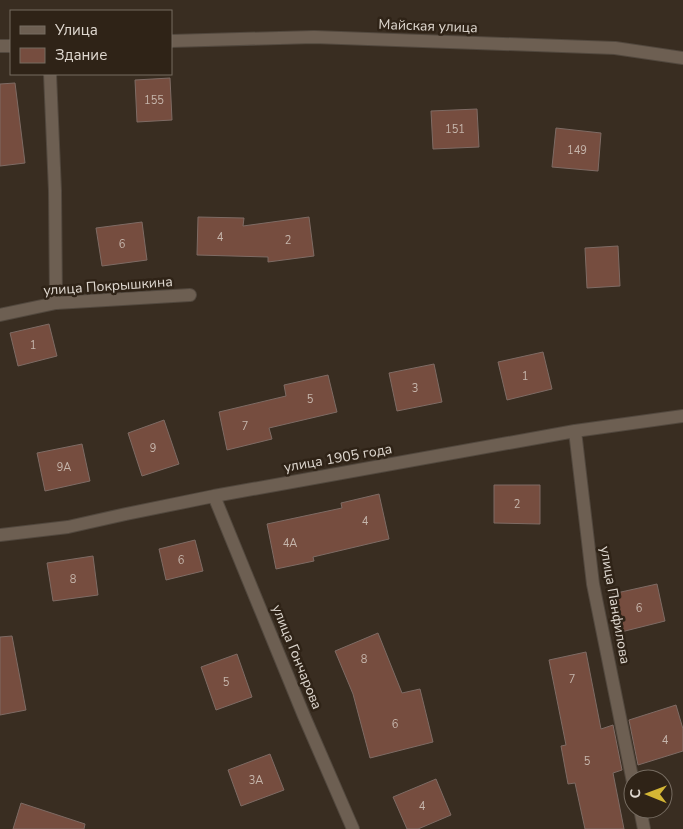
<svg xmlns="http://www.w3.org/2000/svg" width="683" height="829" font-family="'Nunito Sans',sans-serif">
	<style>
		.building { fill: #764d3f; stroke: #7e6b64 }
		.lines { fill: none; stroke-linecap: round; stroke-linejoin: round }
		.lane-casing { stroke: #52483e; stroke-width: 14 }
		.street-casing { stroke: #52483e; stroke-width: 14 }
		.lane { stroke: #6d5f52; stroke-width: 12 }
		.street { stroke: #6d5f52; stroke-width: 12 }
		.labels { text-anchor: middle; dominant-baseline: central; stroke-width: 5; stroke-linejoin: round; paint-order: stroke }
		.number-label { font-size: 11px; fill: #c6b6ac }
		.street-label { font-size: 14px; fill: #e0d9d1; stroke: #2f2317 }
	</style>
	<rect width="100%" height="100%" fill="#392d21"/>
	<path class="building" d="M170 78 172 120 137 122 135 80Z
		M15 83 25 163 0 166V84Z
		M477 109 479 147 433 149 431 111Z
		M556 128 601 133 598 171 552 167Z
		M198 217 244 218 243 226 309 217 314 256 268 262V257L197 255Z
		M142 222 147 260 102 266 96 228Z
		M618 246 620 286 587 288 585 248Z
		M49 324 57 356 18 366 10 333Z
		M543 352 552 389 507 400 498 362Z
		M434 364 442 402 397 411 389 373Z
		M328 375 337 412 269 428 272 439 227 450 219 412 286 396 284 385Z
		M164 420 179 464 142 476 128 433Z
		M82 444 90 481 45 491 37 453Z
		M494 485H540V524L494 523Z
		M379 494 389 539 313 557 314 561 276 569 267 524 342 508 341 503Z
		M195 540 203 571 166 580 159 549Z
		M93 556 98 595 53 601 47 563Z
		M657 584 665 621 621 632 612 594Z
		M378 633 402 693 420 689 433 742 370 758 353 694 335 651Z
		M12 636 26 710 0 715V637Z
		M586 652 601 729 613 725 622 770 613 773 624 829H585L575 783 568 784 561 746 566 745 549 660Z
		M237 654 252 697 216 710 201 667Z
		M676 705 683 729V751L638 765 629 720Z
		M270 754 284 790 241 806 228 770Z
		M436 779 451 815 418 829H407L393 797Z
		M21 803 85 824 84 829H13Z"/>
	<g class="lines">
		<defs>
			<path id="lane" d="M50 74 55 191 56 303"/>
			<path id="street" d="M171 41 314 37 615 48 683 58
				M0 46H11
				M0 315 56 303 190 295
				M575 431 593 584 633 782
				M214 496 304 716 353 829
				M0 535 68 527 126 514 214 496 575 431 683 416
				M640 809 644 829"/>
		</defs>
		<use href="#lane" class="lane-casing"/>
		<use href="#street" class="street-casing"/>
		<use href="#lane" class="lane"/>
		<use href="#street" class="street"/>
	</g>
	<g class="labels">
		<g class="number-label">
			<text x="154" y="100">155</text>
			<text x="455" y="129">151</text>
			<text x="577" y="150">149</text>
			<text x="220" y="237">4</text>
			<text x="288" y="240">2</text>
			<text x="122" y="244">6</text>
			<text x="33" y="345">1</text>
			<text x="525" y="376">1</text>
			<text x="415" y="388">3</text>
			<text x="310" y="399">5</text>
			<text x="245" y="426">7</text>
			<text x="153" y="448">9</text>
			<text x="64" y="467">9А</text>
			<text x="517" y="504">2</text>
			<text x="365" y="521">4</text>
			<text x="290" y="543">4А</text>
			<text x="181" y="560">6</text>
			<text x="73" y="579">8</text>
			<text x="639" y="608">6</text>
			<text x="364" y="659">8</text>
			<text x="572" y="679">7</text>
			<text x="226" y="682">5</text>
			<text x="395" y="724">6</text>
			<text x="665" y="740">4</text>
			<text x="587" y="761">5</text>
			<text x="256" y="780">3А</text>
			<text x="422" y="806">4</text>
		</g>
		<g class="street-label">
			<text transform="translate(428 26) rotate(2)">Майская улица</text>
			<text transform="translate(108 286) rotate(-4)">улица Покрышкина</text>
			<text transform="translate(338 458) rotate(-10)">улица 1905 года</text>
			<text transform="translate(615 605) rotate(80)">улица Панфилова</text>
			<text transform="translate(297 657) rotate(68)">улица Гончарова</text>
		</g>
	</g>
	<rect x="10" y="10" width="162" height="65" fill="#2f2317" stroke="#766c61"/>
	<rect x="20" y="26" width="25" height="8" fill="#6d5f52" stroke="#766c61"/>
	<text x="55" y="35" font-size="15" fill="#e0d9d1">Улица</text>
	<rect x="20" y="48" width="25" height="15" fill="#764d3f" stroke="#766c61"/>
	<text x="55" y="60" font-size="15" fill="#e0d9d1">Здание</text>
	<g transform="translate(648 794) rotate(271)"><circle r="24" fill="#2f2317" stroke="#766c61"/>
	<path d="M0-4L9 19L0 12L-9 19Z" fill="#d4b635"/>
	<text y="-8" font-size="14" font-weight="bold" text-anchor="middle" fill="#e0d9d1">С</text>
	</g>
</svg>
